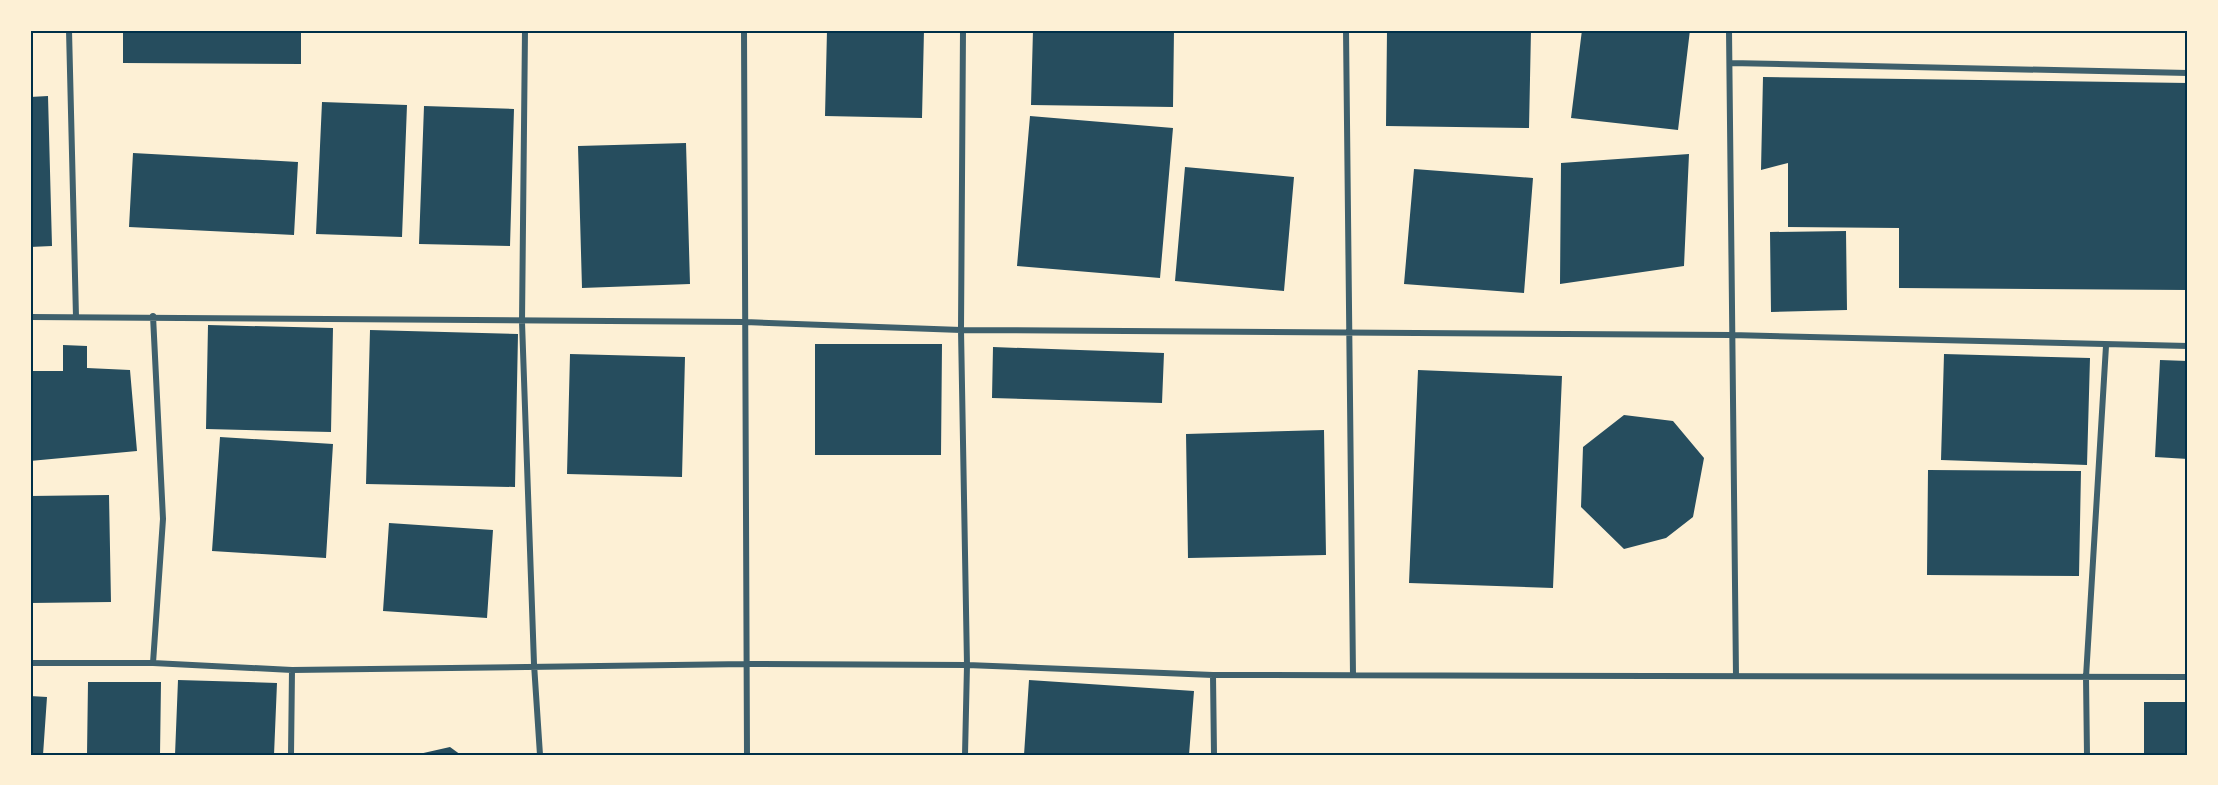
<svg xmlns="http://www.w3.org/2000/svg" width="2218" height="785" font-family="'Varela Round',sans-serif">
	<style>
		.building { fill: #264d5e }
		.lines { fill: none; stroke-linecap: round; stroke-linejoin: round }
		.minor { stroke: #3f606c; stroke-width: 6 }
		.neatline { fill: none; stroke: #003049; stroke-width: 2 }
	</style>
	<rect width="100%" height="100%" fill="#fdf0d5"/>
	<path class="building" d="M123 30H301V64L123 63Z
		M827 30H924L922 118 825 116Z
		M1033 30H1174L1173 107 1031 105Z
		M1387 30H1531L1529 128 1386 126Z
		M1582 30H1690L1678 130 1571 118Z
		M1763 77 2188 83V290L1899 288V228L1788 227V163L1761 170Z
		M48 96 52 246 30 247V97Z
		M322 102 407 105 402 237 316 234Z
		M424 106 514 109 510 246 419 244Z
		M1030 116 1173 128 1160 278 1017 266Z
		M686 143 690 284 582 288 578 146Z
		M133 153 298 162 294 235 129 227Z
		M1689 154 1684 266 1560 284 1561 163Z
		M1185 167 1294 177 1284 291 1175 281Z
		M1414 169 1533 178 1524 293 1404 284Z
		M1846 231 1847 310 1771 312 1770 232Z
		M208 325 333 328 331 432 206 429Z
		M370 330 518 334 515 487 366 484Z
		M815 344H942L941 455H815Z
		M63 345 87 346V368L130 370 137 451 30 461V371H63Z
		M993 347 1164 353 1162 403 992 398Z
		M570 354 685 357 682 477 567 474Z
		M1944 354 2090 358 2087 465 1941 460Z
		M2160 360 2188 361V459L2155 457Z
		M1418 370 1562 376 1553 588 1409 583Z
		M1624 415 1673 421 1704 458 1693 517 1666 538 1624 549 1581 507 1583 447Z
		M1324 430 1326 555 1188 558 1186 434Z
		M220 437 333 444 326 558 212 551Z
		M1928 470 2081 471 2079 576 1927 575Z
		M109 495 111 602 30 603V496Z
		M389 523 493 530 487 618 383 611Z
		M178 680 277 683 274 755H175Z
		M1029 680 1194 691 1189 755H1024Z
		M88 682H161L160 755H87Z
		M30 696 47 697 43 755H30Z
		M2144 702H2188V755H2144Z
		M450 747 461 755H419V754Z"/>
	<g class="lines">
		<path class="minor" d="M69 30 76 317
			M525 30 522 322 534 664 540 755
			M744 30 747 755
			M963 30 961 330 967 665 965 755
			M1346 30 1353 675
			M1729 30 1736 676
			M1730 63 2188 73
			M30 317 745 322 961 330 1731 335 2188 346
			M30 663H153L292 670 747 664 967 665 1213 675 2188 677
			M153 663 163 519 153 316
			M1213 675 1214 755
			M291 755 292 670
			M2087 755 2086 677 2106 346"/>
	</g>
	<rect width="2218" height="785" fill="none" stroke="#fdf0d5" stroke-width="63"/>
	<rect x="32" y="32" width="2154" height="722" class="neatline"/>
</svg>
